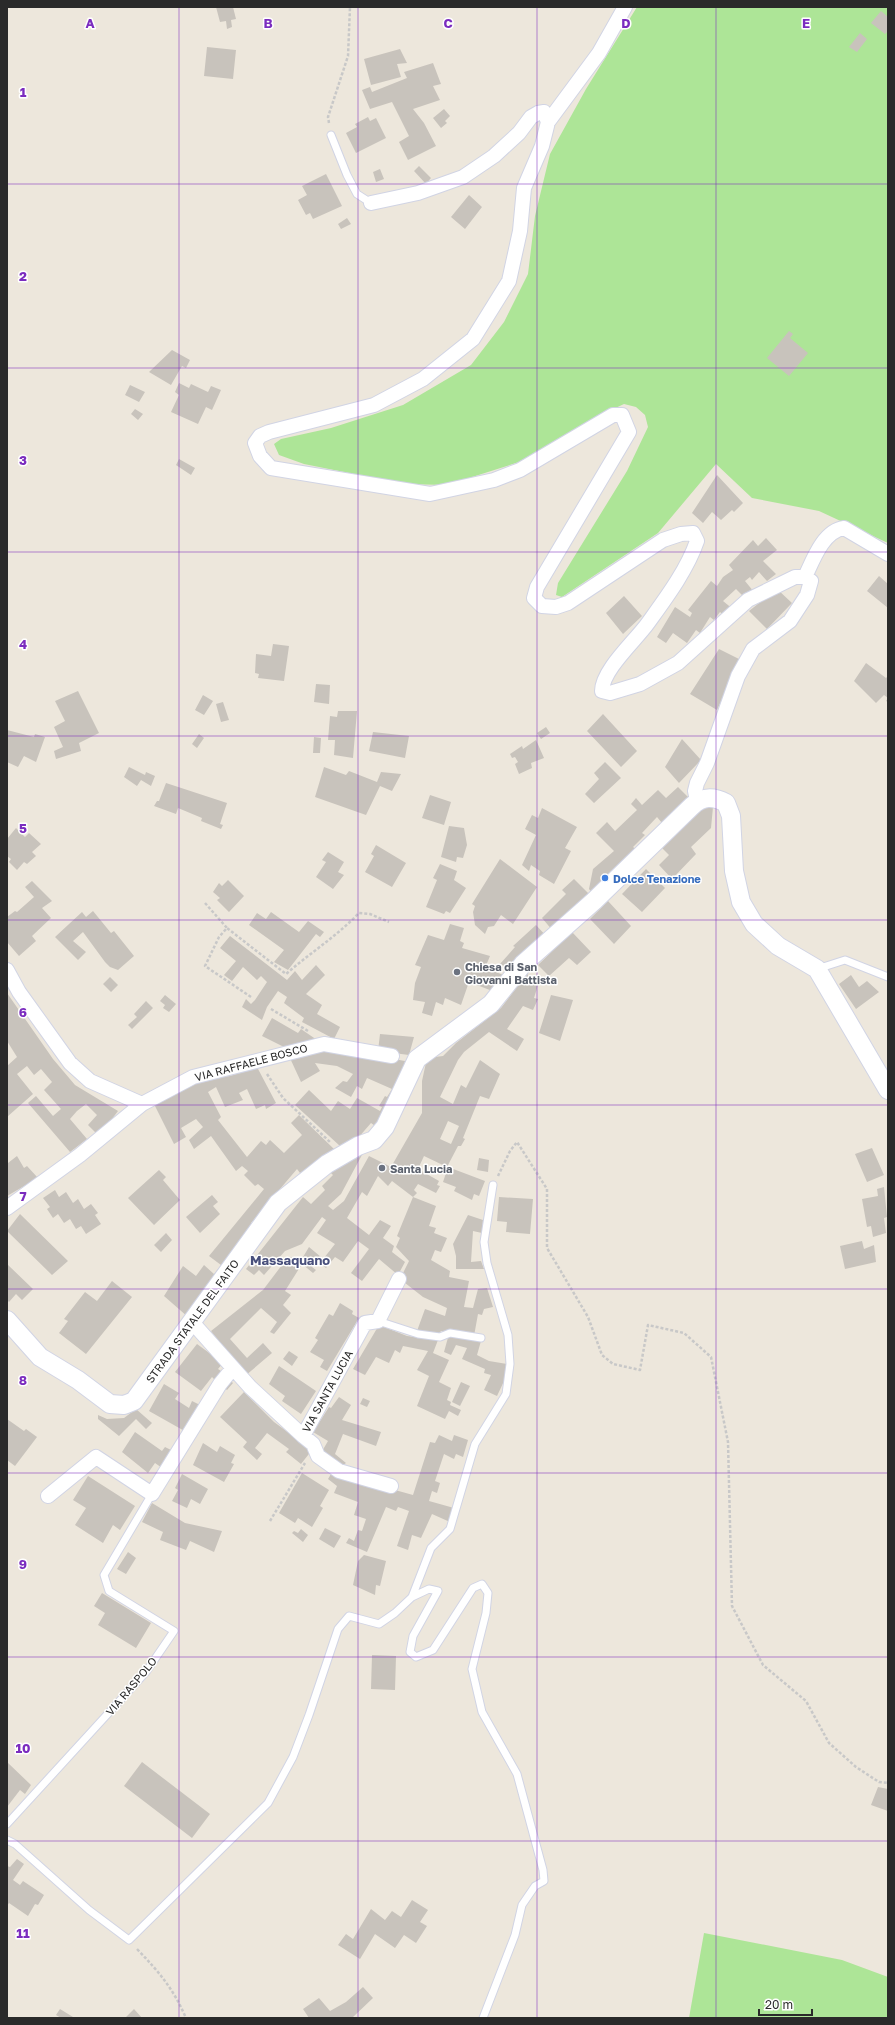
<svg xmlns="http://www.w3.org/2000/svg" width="895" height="2025" font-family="'Golos Text',sans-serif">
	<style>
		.green { fill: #ade597 }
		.building { fill: #c8c3bc; fill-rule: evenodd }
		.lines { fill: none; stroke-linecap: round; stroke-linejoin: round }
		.service-casing { stroke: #d1d4e4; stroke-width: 9 }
		.minor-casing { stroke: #d1d4e4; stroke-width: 16 }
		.tertiary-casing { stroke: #d1d4e4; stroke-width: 20 }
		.path { stroke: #c8c8c8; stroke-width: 2.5; stroke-dasharray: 3 2; stroke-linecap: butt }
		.service { stroke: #fff; stroke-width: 7 }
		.minor { stroke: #fff; stroke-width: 14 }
		.tertiary { stroke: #fff; stroke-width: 18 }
		.grid { fill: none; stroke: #7b2cbf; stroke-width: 1; stroke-opacity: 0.55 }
		.shop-dot { fill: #3f7fe0; stroke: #fff; stroke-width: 1.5 }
		.worship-dot { fill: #6b7280; stroke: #fff; stroke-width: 1.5 }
		.labels { text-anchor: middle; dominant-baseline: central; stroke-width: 3; stroke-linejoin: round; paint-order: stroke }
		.shop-label { font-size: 11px; font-weight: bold; fill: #366cbe; stroke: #fff; text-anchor: start }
		.worship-label { font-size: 11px; font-weight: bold; fill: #5b616d; stroke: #fff; text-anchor: start }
		.street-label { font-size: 11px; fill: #2a2a2a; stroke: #fff }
		.quarter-label { font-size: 13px; font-weight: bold; fill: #49507c; stroke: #fff }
		.grid-label { font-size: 13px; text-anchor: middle; font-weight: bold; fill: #7b2cbf; stroke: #fff; stroke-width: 3; stroke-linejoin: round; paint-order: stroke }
	</style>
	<rect width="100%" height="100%" fill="#ede7dc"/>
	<path class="green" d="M637 7H888V543L819 511 752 498 716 464 658 533 562 597 556 595 558 583 627 471 648 427 645 415 636 407 624 404 596 417 519 462 447 485 404 484 304 464 279 455 274 444 281 439 331 428 403 405 471 365 504 322 528 274 535 216 550 154 586 89Z
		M704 1933 842 1960 888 1977V2018H689Z"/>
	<path class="building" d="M216 7H233L236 19 231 20 232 27 227 29 226 21 220 22Z
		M881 11 888 17V31L885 34 871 23Z
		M860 33 867 39 857 52 849 47Z
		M207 47 236 50 233 79 204 76Z
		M400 49 407 63 397 64 401 77 371 85 364 59Z
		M433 63 441 84 433 86 440 100 413 109 424 123 436 146 408 160 399 142 409 136 392 102 370 109 362 90 370 87 372 92 407 78 404 72Z
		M444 109 450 116 445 121 447 123 441 128 433 118Z
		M368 117 370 121 376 118 386 138 356 153 346 133 357 127 355 124Z
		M419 166 431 178 426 184 414 171Z
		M380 169 384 179 376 182 373 172Z
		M326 174 342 206 313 219 310 213 306 215 298 200 307 195 302 186Z
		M469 195 482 207 465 229 451 217Z
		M347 218 351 224 341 229 338 224Z
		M789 331 793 334 790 338 808 353 789 376 767 358Z
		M172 350 190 360 186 368 182 366 171 385 149 372Z
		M179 383 189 388 191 384 208 392 211 386 221 390 212 410 206 407 198 424 171 412 179 395 175 392Z
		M130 385 145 392 139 402 125 395Z
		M135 409 143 414 138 420 131 414Z
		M179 459 195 468 191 475 176 465Z
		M717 475 743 503 734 512 732 510 721 520 712 512 703 523 692 513Z
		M766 538 777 550 763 561 776 574 767 581 759 572 752 580 750 577 745 581 754 592 745 598 736 589 723 601 734 610 726 617 720 612 714 620 710 617 700 633 696 630 687 643 673 633 666 643 657 637 675 607 690 617 692 613 688 610 711 581 717 586 723 577 733 570 729 565 753 540 758 546Z
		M879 576 888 584V608L867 591Z
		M777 589 792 603 767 629 749 611Z
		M624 596 642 616 623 634 606 613Z
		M273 644 289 646 284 681 258 678 259 674 255 673 256 654 271 656Z
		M719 649 741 660 717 710 690 694Z
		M866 663 886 678 888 676V702L886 701 888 698 884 695 876 703 854 681Z
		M316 684 330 685 329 704 314 702Z
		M78 691 99 733 79 743 81 751 56 759 54 751 63 747 54 727 65 721 55 701Z
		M203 695 213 701 204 715 195 710Z
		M223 702 229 720 221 722 216 704Z
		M338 711H357L353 758 334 755 335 740H328L330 716 337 717Z
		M603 714 637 751 621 767 587 731Z
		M546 727 550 733 541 739 537 733Z
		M7 730 34 737 35 734 45 737 36 762 24 756 18 767 7 762Z
		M373 732 409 736 405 758 369 751Z
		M199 734 204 738 197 748 192 744Z
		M314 737 321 738 320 753H313Z
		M682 739 701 760 679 783 665 767Z
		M536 740 544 758 531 763 532 768 519 774 515 764 518 762 515 757 512 758 510 754 522 746 523 749Z
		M605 762 621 778 594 803 585 794 599 779 594 773Z
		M129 767 145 775 146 772 155 776 151 786 141 780 137 786 124 777Z
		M324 767 346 775 349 771 377 782 381 772 401 774 392 791 380 786 366 815 315 797Z
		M166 783 227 803 220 824 223 825 221 829 201 821 202 818 178 808 176 814 154 806 157 801H159Z
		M678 787 688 797 662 823 657 817 642 833 645 835 633 847 637 850 593 894 589 889 593 869 614 851 596 833 607 822 615 831 637 810 631 804 636 798 642 805 658 790 666 798Z
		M430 795 451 802 444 825 422 818Z
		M706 807H713L711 828 691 847 696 854 672 879 659 865 669 855 661 847 701 810Z
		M542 808 577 827 565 848 571 851 554 884 539 875 540 871 531 865 529 871 522 865 536 835 525 829 532 815 538 818Z
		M449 826 464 828 467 845 463 858 457 857 456 862 441 857Z
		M16 828 25 837 29 833 41 844 32 852 36 856 27 864 24 862 17 870 9 862 11 859 7 856V839Z
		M376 845 406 863 392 887 365 872 374 856 371 854Z
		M328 852 344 862 338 872 344 875 333 889 316 877 326 862 322 860Z
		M500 859 537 887 513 924 501 915 494 926 488 927 485 934 475 925 473 912 475 906 472 904Z
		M440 864 457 871 454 880 466 888 450 913 446 911 444 914 426 907 437 880 433 878Z
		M646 869 665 888 642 912 622 894Z
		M574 879 590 895 553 931 542 918 566 894 562 890Z
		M228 880 244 896 229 912 217 900 220 898 213 892 219 883 222 886Z
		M32 881 52 901 42 908 51 918 32 936 36 941 19 956 7 942V917L15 911 17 912 34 897 25 887Z
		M608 901 631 926 614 944 590 919Z
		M93 911 111 933 114 931 134 956 118 970 110 967 105 962 83 932 73 941 86 952 78 960 55 937 82 912 86 917Z
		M271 912 299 932 308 921 324 932 320 937 316 934 288 970 274 962 284 950 249 925 257 913 266 919Z
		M450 924 464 928 460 941 464 943 462 948 490 956 485 968 506 976 495 992 469 982 461 1005 445 998 443 1005 436 1002 432 1016 422 1013 425 1002 413 1000 415 983 421 967 415 965 428 935 444 940Z
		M536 925 547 937 512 970 500 964 515 947 513 946Z
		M572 932 591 952 577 965 569 958 549 976 538 965Z
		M230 936 287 980 295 971 302 980 316 965 325 975 306 994 322 1005 317 1014 340 1027 334 1039 302 1022 304 1018 284 1003 287 997 278 991 267 1007 262 1020 242 1007 246 999 251 1004 255 1000 267 982 261 976 257 980 243 967 232 981 224 975 236 961 220 948Z
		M527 974 539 982 534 998 538 999 533 1010 523 1006 507 1029 524 1039 517 1051 489 1032 464 1052 458 1060 440 1097 453 1104 461 1085 466 1088 480 1060 500 1074 489 1099 480 1096 463 1138 465 1139 461 1146H458L447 1167 424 1156 418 1169 439 1181 437 1185 440 1186 436 1193 418 1184 414 1190 417 1193 413 1197 392 1181 388 1186 378 1176 367 1196 362 1192 347 1218 369 1235 380 1220 391 1226 383 1238 394 1246 392 1252 405 1262 398 1275 379 1259 362 1281 351 1273 369 1249 358 1241 343 1262 335 1257 326 1268 320 1263 335 1244 317 1233 326 1220 322 1217 302 1244 285 1251 264 1275 259 1270 254 1275 246 1269 303 1197 311 1204 325 1190 322 1186 333 1175 330 1172 363 1153 341 1194 328 1206 333 1210 344 1201 369 1156 391 1167 422 1113V1081L427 1058 443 1056 456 1043 501 1008ZM448 1121 459 1126 451 1144 440 1139Z
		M851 975 859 987 867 981 879 992 856 1009 839 984Z
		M110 977 118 985 111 992 103 984Z
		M7 993 53 1059 75 1085 118 1111 99 1136 88 1125 97 1115 86 1104 77 1111 70 1119 87 1139 70 1152 28 1103 36 1096 53 1116 61 1109 44 1090 52 1082 41 1069 34 1075 27 1066 17 1074 33 1094 7 1117V1066L17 1057 7 1041Z
		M165 995 176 1004 169 1012 163 1008 165 1005 160 1001Z
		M551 995 573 1000 560 1041 539 1033Z
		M146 1001 153 1008 132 1029 128 1025 137 1017 134 1014Z
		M272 1018 298 1033 301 1029 317 1040 284 1047 262 1036Z
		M380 1034 414 1037 409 1055 378 1051Z
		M322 1049 359 1053 405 1061 402 1078 378 1128 371 1123 358 1138 340 1146 295 1105 309 1090 331 1111 338 1101 350 1109 357 1098 380 1111 382 1107 379 1106 385 1096 387 1097 392 1089 367 1078 362 1089 357 1086 351 1097 335 1088 343 1081 347 1082 353 1074 337 1066 315 1063 320 1071 301 1082 289 1056Z
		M257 1067 276 1103 266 1109 265 1105 256 1109 247 1089 239 1093 243 1100 225 1107 216 1087 208 1092 221 1117 218 1120 247 1157 261 1141 266 1145 270 1140 284 1153 302 1135 291 1123 299 1115 335 1150 300 1173 297 1169 251 1223 257 1228 188 1317 164 1296 183 1266 196 1276 204 1265 214 1274 221 1265 209 1256 264 1189 258 1184 255 1186 244 1175 248 1171 242 1166 236 1171 211 1136 194 1149 189 1140 203 1127 196 1119 181 1128 186 1137 174 1144 153 1102 196 1080 230 1076Z
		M872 1148 884 1175 867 1182 855 1154Z
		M17 1156 24 1168 27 1166 38 1178 7 1196V1161L8 1163Z
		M479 1158 489 1160 488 1172 477 1170Z
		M448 1167 485 1181 479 1196 474 1194 472 1200 454 1191 456 1187 443 1182Z
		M159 1170 166 1177 163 1180 180 1200 154 1225 128 1198Z
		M884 1187 887 1217 884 1218 886 1233 873 1237 871 1226 867 1227 862 1199 878 1196 877 1189Z
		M55 1190 59 1197 66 1192 73 1203 78 1199 84 1209 91 1204 98 1213 95 1215 101 1224 86 1234 81 1226 76 1229 70 1219 64 1223 58 1214 53 1218 47 1209 50 1207 43 1198Z
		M212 1195 218 1202 213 1206 220 1214 200 1233 186 1217Z
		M413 1197 436 1206 429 1226 436 1228 434 1233 447 1238 441 1252 435 1250 431 1260 450 1271 449 1277 469 1281 464 1307 473 1308 478 1289 487 1288 493 1307 484 1309 482 1315 478 1314 474 1336 441 1331 438 1335 417 1331 425 1309 445 1316 447 1308 423 1297 400 1279 409 1261 396 1247 400 1238 397 1236Z
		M499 1197 533 1199 530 1234 506 1232 507 1222 497 1221Z
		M20 1214 68 1261 52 1275 7 1231Z
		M468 1215 483 1220 482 1233 473 1231 471 1262 481 1261 484 1269H456V1256L453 1244Z
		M166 1233 172 1240 161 1252 154 1245Z
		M862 1241 864 1249 874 1245 876 1262 845 1269 840 1246Z
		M309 1247 321 1257 312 1267 316 1270 313 1273 302 1264 285 1291 291 1295 283 1305 291 1313 274 1334 270 1332 277 1322 261 1308 230 1339 247 1358 263 1343 272 1353 245 1376 211 1331 263 1290 288 1257H303Z
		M7 1264 33 1289 22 1300 16 1294 9 1302 7 1300Z
		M112 1281 132 1297 86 1354 59 1333 68 1321 64 1319 85 1292 97 1301Z
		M340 1303 353 1311 352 1314 359 1318 327 1371 320 1367 324 1360 310 1352 318 1340 315 1338 329 1314 333 1316Z
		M379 1325 407 1336 438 1340 433 1353 449 1360 439 1382 451 1388 447 1400 451 1402 450 1405 461 1410 458 1416 449 1411 445 1419 417 1406 429 1376 417 1370 428 1351 403 1346 400 1353 395 1350 389 1363 376 1357 365 1375 353 1369Z
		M449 1334 481 1341 477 1355 489 1361 507 1364 506 1377 497 1396 484 1390 491 1375 484 1373 485 1369 462 1359 467 1348 456 1345 451 1355 444 1352Z
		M197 1344 223 1363 218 1369 224 1373 217 1382 212 1377 201 1391 175 1372Z
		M289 1351 298 1357 292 1366 283 1359Z
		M279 1366 316 1391 301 1414 282 1401 285 1396 269 1384Z
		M228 1379 233 1383 227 1390 222 1386Z
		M461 1382 470 1386 460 1406 452 1402Z
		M164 1384 179 1393 175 1399 189 1408 192 1401 200 1405 188 1433 149 1411Z
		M244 1392 274 1422 312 1450 301 1464 286 1452 289 1449 267 1433 255 1448 262 1454 257 1460 243 1447 247 1442 220 1417Z
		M339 1397 351 1405 342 1420 381 1432 376 1446 343 1434 335 1454 346 1463 339 1468 321 1453 328 1441 313 1432 329 1407 331 1408Z
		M363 1398 370 1401 367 1407 360 1404Z
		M136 1409 152 1423 146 1429 136 1419 119 1436 98 1419V1415L107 1419 124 1418Z
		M7 1419 24 1431 26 1429 37 1437 15 1466 7 1460Z
		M135 1432 162 1451 165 1447 177 1453 165 1470 155 1463 148 1473 122 1452Z
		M439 1435 452 1441 454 1435 468 1440 463 1457 456 1454 454 1459 444 1454 435 1481 440 1483 437 1493 432 1491 429 1501 454 1508 450 1522 432 1514 421 1538 412 1535 408 1550 397 1546 409 1511 398 1507 396 1511 386 1507 367 1552 346 1543 349 1538 354 1541 358 1530 362 1531 366 1519 354 1515 358 1502 334 1493 337 1486 328 1479 331 1474 319 1464 341 1475 413 1495 430 1442 435 1443Z
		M203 1443 217 1452 220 1446 235 1455 231 1463 234 1464 224 1482 193 1465Z
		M302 1473 329 1490 320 1506 323 1508 312 1527 298 1518 295 1523 279 1513Z
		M182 1474 208 1489 200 1504 191 1499 187 1508 172 1501 178 1490 175 1488Z
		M88 1476 135 1506 120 1530 113 1525 103 1543 75 1525 86 1508 73 1500Z
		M152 1503 185 1523 222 1531 214 1552 190 1541 186 1550 160 1540 163 1532 142 1522Z
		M325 1528 341 1536 334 1548 319 1539Z
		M301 1529 308 1535 303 1542 292 1533 294 1531 298 1533Z
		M128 1552 136 1558 126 1574 117 1569Z
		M364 1555 386 1561 380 1586 376 1585 375 1595 353 1585 358 1561Z
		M102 1593 151 1623 136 1648 98 1625 105 1613 94 1606Z
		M372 1655 396 1656 395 1690 371 1689Z
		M7 1762 31 1785 25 1794 20 1790 7 1807Z
		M142 1762 210 1814 192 1838 124 1786Z
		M878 1787 888 1789V1811L871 1805Z
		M17 1859 24 1864 13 1880 20 1885 23 1881 44 1895 38 1905 35 1904 28 1916 9 1903 7 1906V1866L10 1867Z
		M412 1900 428 1910 420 1922 427 1926 416 1943 404 1935 395 1948 375 1934 360 1959 338 1945 346 1934 353 1939 371 1909 385 1920 392 1911 401 1917Z
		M363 1987 373 1998 352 2018H309L303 2009 319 1998 330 2011 346 2002Z
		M60 2009 73 2017 72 2018H61L56 2015Z
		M134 2009 142 2018H125Z"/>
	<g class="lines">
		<defs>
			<path id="service" d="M331 135 347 175 357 194 371 203
				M817 969 845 960 888 977
				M378 1321 418 1334 440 1337 450 1333 481 1338
				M412 1597 429 1589 438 1591 413 1636 410 1652 416 1657 433 1650 473 1588 482 1584 488 1593 486 1613 472 1669 482 1712 517 1774 543 1870 544 1881 535 1886 522 1905 515 1935 483 2018
				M7 1824 146 1672 174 1631 109 1591 104 1575 152 1494
				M7 1840 15 1844 89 1910 129 1940 268 1803 293 1757 309 1715 338 1629 349 1616 379 1624 395 1613 412 1597 431 1548 450 1529 475 1444 506 1394 510 1364 508 1335 487 1263 484 1242 493 1185"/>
			<path id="minor" d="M548 122 599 53 625 7
				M371 203 418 193 463 177 494 156 519 133 531 117 538 113 544 112 548 122 542 146 524 188 520 231 509 281 473 339 423 379 374 405 269 432 260 436 255 443 260 456 271 468 430 494 494 480 520 470 613 415H622L629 432 537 587 534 598 542 606 556 607 568 603 663 540 681 534 693 533 697 541C687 570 666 598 648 623 636 640 602 670 602 691L610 693 640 684 678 663 748 600 795 577H805L811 581 807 595 790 621 753 649 738 676 707 763 697 783 695 791 697 801
				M805 577C813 560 823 531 844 528L888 554
				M7 970 19 992 70 1063 90 1081 142 1104
				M7 1208 80 1155 142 1104 193 1077 324 1044 392 1056
				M192 1322 250 1387 303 1436 365 1323 378 1321 399 1279
				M303 1436 313 1444 318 1456 339 1471 391 1486
				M48 1496 96 1457 152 1494 220 1384 233 1368"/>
			<path id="tertiary" d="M7 1320 40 1357 78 1380 110 1404 124 1405 134 1401 278 1203 327 1164 358 1146 374 1140 385 1127 417 1059 491 1004 523 964 594 901 692 806C703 796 713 796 726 803L731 816 734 871 741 902 754 924 778 946 817 969 888 1090"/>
		</defs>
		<use href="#service" class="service-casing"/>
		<use href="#minor" class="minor-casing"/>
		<use href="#tertiary" class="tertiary-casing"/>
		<path class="path" d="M329 123 328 117 348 56 350 7
			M205 903 227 928
			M251 997 205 966 219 937 227 928 286 974C310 953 337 936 359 913L370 914 389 922
			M271 1009 308 1031
			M267 1074 283 1098 330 1142
			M498 1176 510 1151 517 1142 547 1189V1248L588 1317 602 1355 613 1364 640 1370 648 1325 684 1333 711 1357 728 1442 732 1606 763 1665 806 1701 829 1743 856 1767 879 1782 888 1783
			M270 1521 305 1463
			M137 1949C159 1972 173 1988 186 2018"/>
		<use href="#service" class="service"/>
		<use href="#minor" class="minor"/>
		<use href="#tertiary" class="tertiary"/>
	</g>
	<path class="grid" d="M179 7V2018M358 7V2018M537 7V2018M716 7V2018M7 184H888M7 368H888M7 552H888M7 736H888M7 920H888M7 1105H888M7 1289H888M7 1473H888M7 1657H888M7 1841H888"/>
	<circle class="shop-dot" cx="605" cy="878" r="4"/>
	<g class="worship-dot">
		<circle cx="457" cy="972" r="4"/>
		<circle cx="382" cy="1168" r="4"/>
	</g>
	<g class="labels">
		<g class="shop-label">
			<text x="613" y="878">Dolce Tenazione</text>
		</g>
		<g class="worship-label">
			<text x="465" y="966">Chiesa di San<tspan x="465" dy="13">Giovanni Battista</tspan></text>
			<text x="390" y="1168">Santa Lucia</text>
		</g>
		<g class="street-label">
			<text transform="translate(251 1062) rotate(-15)">VIA RAFFAELE BOSCO</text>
			<text transform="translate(192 1321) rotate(-54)">STRADA STATALE DEL FAITO</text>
			<text transform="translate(327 1391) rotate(-61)">VIA SANTA LUCIA</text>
			<text transform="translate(131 1686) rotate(-50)">VIA RASPOLO</text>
		</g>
		<g class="quarter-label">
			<text x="290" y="1260">Massaquano</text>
		</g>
	</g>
	<g class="grid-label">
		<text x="90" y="28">A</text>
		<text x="268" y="28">B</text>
		<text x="448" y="28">C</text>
		<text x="626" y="28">D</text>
		<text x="806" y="28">E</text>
		<text x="23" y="97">1</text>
		<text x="23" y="281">2</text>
		<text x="23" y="465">3</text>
		<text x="23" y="649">4</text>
		<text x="23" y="833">5</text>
		<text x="23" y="1017">6</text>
		<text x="23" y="1201">7</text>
		<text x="23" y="1385">8</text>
		<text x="23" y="1569">9</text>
		<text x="23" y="1753">10</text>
		<text x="23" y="1938">11</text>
	</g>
	<rect width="895" height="2025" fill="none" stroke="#2a2a2a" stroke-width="16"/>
	<path d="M759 2009v6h53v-6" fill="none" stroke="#2a2a2a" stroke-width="2"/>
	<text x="765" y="2009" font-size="12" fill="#2a2a2a" stroke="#ffffff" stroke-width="3" paint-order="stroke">20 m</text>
</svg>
